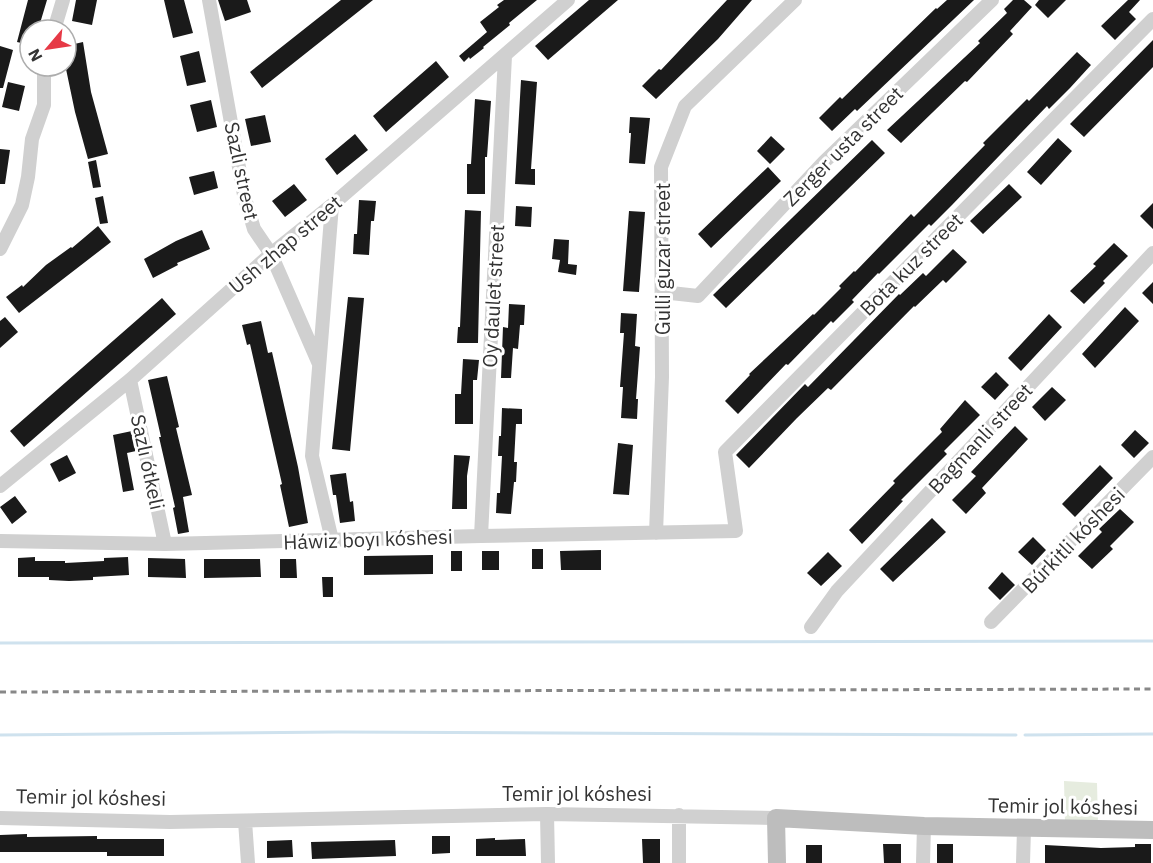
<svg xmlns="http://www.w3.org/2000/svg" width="1153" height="863" font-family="'IBM Plex Sans',sans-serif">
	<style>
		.green { fill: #e6ecdf }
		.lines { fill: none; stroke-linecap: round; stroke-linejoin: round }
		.stream { stroke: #cfe2ee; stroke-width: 3 }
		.building { fill: #1a1a1a }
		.street { stroke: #d0d0d0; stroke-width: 14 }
		.secondary { stroke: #bdbdbd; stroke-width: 18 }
		.rail { stroke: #888; stroke-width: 3; stroke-dasharray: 6 4.5; stroke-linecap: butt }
		.labels { text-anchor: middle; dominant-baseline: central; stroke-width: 6; stroke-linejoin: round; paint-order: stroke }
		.street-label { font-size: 20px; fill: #333; stroke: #fff }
	</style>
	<rect width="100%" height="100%" fill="#fff"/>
	<path class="green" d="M1064 781 1097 783 1098 824 1065 822Z"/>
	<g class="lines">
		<path class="stream" d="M0 643 1153 641
			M0 735 338 732 1016 735
			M1025 735 1153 734"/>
	</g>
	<path class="building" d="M28 0H47L38 30H30V45L17 42Z
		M76 0H97L92 25 72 21Z
		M164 0H184L193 33 173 38Z
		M218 0H247L251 12 225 21Z
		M341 0H373L262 88 250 72Z
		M504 0H537L509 23 510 25 483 47 484 48 470 59 469 57 464 62 459 56 487 32 480 22 499 7 497 5Z
		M589 0H618L548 60 535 46Z
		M727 0H752L718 39 656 99 642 86 659 69 661 70Z
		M947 0H974L857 111 855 109 832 131 819 118 840 97 842 99 936 8 937 9Z
		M1013 0H1024L1032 7 1010 31 1013 34 967 82 965 81 901 143 887 130 980 43 978 41 1007 13 1004 9Z
		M1039 0H1066L1048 18 1035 5Z
		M1128 0H1140L1129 12 1136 19 1115 40 1101 26Z
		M1153 40V67L1084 137 1070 124Z
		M83 42 91 92 108 154 88 159 75 112 66 69H68L66 46Z
		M0 46 13 50 3 88H0Z
		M199 51 206 82 187 86 180 56Z
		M1077 52 1091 65 1070 88 1049 109 1047 106 952 205 931 226 929 224 879 274 878 273 852 300 854 302 833 323 831 321 788 365 786 364 738 414 725 401 750 375 749 374 813 314 814 315 841 288 839 286 854 271 855 272 911 214 914 217 985 145 983 143 1027 99 1029 101Z
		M436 61 449 77 386 132 373 116Z
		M521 80 537 82 531 169H535V185L515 184Z
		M8 82 25 86 19 111 2 107Z
		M475 99 491 101 487 157H485V194H467V164H471Z
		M211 100 217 127 197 132 190 105Z
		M265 115 271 142 251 146 245 119Z
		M630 117 650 118 645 164 629 163 631 133H629Z
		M355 134 368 150 337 175 325 159Z
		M771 136 785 149 770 164 757 151Z
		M1058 138 1072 151 1041 185 1027 172Z
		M872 140 885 153 726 308 713 295Z
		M0 149 10 150 5 184H0Z
		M96 160 101 187 93 188 88 162Z
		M768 167 781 181 711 248 698 234Z
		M214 171 218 188 194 195 189 177Z
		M294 184 307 200 285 217 272 201Z
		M1009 184 1022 197 983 234 970 221Z
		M103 196 108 223 100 224 95 198Z
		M359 200 376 201 374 221H371L369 255 353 254 354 234H357Z
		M1153 203V229L1140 216Z
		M516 206 532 207 531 227 515 226Z
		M465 210 481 211 478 343H457L458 327H460Z
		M629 211 645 212 639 292 623 291Z
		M98 226 111 242 19 313 6 297 22 285 23 287 46 265 71 247 72 248Z
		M202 230 210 249 177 263 178 265 153 278 144 259 176 241Z
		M554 239 569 240 568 264 577 265 576 275 558 272 560 260 552 259Z
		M1114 243 1128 256 1103 281 1105 283 1084 304 1070 291 1096 266 1093 264Z
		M953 249 967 262 946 283 943 280 915 307 914 306 831 390 828 388 797 418 749 468 736 455 805 384 808 387 899 294 900 295 923 273 926 276Z
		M1153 282V304L1142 293Z
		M348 297 364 298 350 451 332 449Z
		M162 298 176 314 24 447 10 431Z
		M509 304 525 305 524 325H520L518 349 513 348 511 378H501L503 327 508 328Z
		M1125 307 1139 321 1095 368 1082 354Z
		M621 313 637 314 635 346 640 347 636 399H638L637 419 621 418 623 387H620L624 333H620Z
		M1049 314 1062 327 1021 371 1008 358Z
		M5 317 18 332 0 348V321Z
		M261 321 268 353 272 352 298 467 308 523 289 527 280 485 282 484 250 344 247 345 242 325Z
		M463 359 479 360 477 380H473V424H455V394H461Z
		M996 372 1009 385 995 400 981 387Z
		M167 376 179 427 176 428 192 495 183 497 189 532 178 534 173 508 175 507 159 437H161L148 380Z
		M1052 387 1066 400 1045 421 1032 407Z
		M965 400 980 415 944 451 947 454 901 500 903 501 862 544 849 530 895 483 893 481 942 432 940 429Z
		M502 408 522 409V424H516L514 462H517L516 482H514L511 514 496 513 497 493H500L502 456H498L499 436H501Z
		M1015 426 1028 439 982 488 986 493 966 514 952 500 976 476 971 472Z
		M1135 430 1149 443 1134 458 1121 445Z
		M132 431 136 451 127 453 134 490 123 492 113 435Z
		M618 443 633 445 629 495 613 494Z
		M67 455 76 473 59 482 50 464Z
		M454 455 470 456 467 476V509H452Z
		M1100 465 1113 478 1075 517 1062 504Z
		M346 473 350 502 353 501 355 521 340 523 336 495H333L330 475Z
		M15 496 27 512 12 524 0 507Z
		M1120 509 1134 522 1110 546 1113 549 1092 569 1078 556 1102 532 1099 529Z
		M932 518 946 532 893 582 880 569Z
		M1033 537 1046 550 1032 565 1018 552Z
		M532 549H543V569H532Z
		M601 550V570H561L560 551Z
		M451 551H462V571H451Z
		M482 551H499V570H482Z
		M828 552 842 566 821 586 807 573Z
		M433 555V574L364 575V556Z
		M35 557V561H65V563L104 561V558L128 557 129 575 93 577V580L69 581 49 580V577H18V558Z
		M148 558 185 559 186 578 148 577Z
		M204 559H260L261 577 204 578Z
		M280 559H296L297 578H280Z
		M1002 572 1015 585 1000 600 988 588Z
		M322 577H333V597H323Z
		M27 834V837L97 836V839H164V856H107V852H0V835Z
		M432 836H450V853L432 854Z
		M495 838V840L525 839 526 856H476V839Z
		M642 839H660V863H643Z
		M292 840 293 857 267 858V841Z
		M395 840 396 856 312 859 311 842Z
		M883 844H901V863H884Z
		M937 844H953V863H937Z
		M1135 844H1151V863H1045V845L1101 848 1135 847Z
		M806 845H822V863H806Z"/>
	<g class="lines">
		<path class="street" d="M209 0 244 195 254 229 271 254 319 364
			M54 30 63 0
			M0 249 22 205 28 177 32 139 44 105V66
			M662 292 698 296 824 162 992 0
			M130 380 165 544
			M0 486 130 380 271 254 332 205 568 0
			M656 533 662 377 661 167 685 106 795 0
			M481 536 505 56
			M332 540 312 456 332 205
			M0 541 165 544 481 536 736 531 725 452 1153 19
			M991 622 1153 457
			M811 627 837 591 1153 253
			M547 814 548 863
			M679 815V863
			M0 818 170 822 547 814 776 818
			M245 821 248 863
			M923 863 924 826
			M1023 863 1024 829"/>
		<path class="secondary" d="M777 863 776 818 924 826 1153 830"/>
		<path class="rail" d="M0 692 1153 689"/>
	</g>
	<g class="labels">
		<g class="street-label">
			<text transform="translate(843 146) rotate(-45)">Zerger usta street</text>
			<text transform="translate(242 171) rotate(78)">Sazli street</text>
			<text transform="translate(285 244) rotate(-40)">Ush zhap street</text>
			<text transform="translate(662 259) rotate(-90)">Gulli guzar street</text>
			<text transform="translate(911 264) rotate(-45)">Bota kuz street</text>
			<text transform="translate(493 296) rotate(-87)">Oy daulet street</text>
			<text transform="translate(980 438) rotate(-47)">Bagmanli street</text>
			<text transform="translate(148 462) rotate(78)">Sazlı ótkeli</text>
			<text transform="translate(368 539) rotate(-2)">Háwiz boyı kóshesi</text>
			<text transform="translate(1073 540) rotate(-46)">Búrkitli kóshesi</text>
			<text x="577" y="793">Temir jol kóshesi</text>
			<text transform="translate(91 797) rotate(1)">Temir jol kóshesi</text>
			<text transform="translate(1063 806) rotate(1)">Temir jol kóshesi</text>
		</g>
	</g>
	<g transform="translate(48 48) rotate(241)"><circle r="28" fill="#ffffff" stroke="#adadad" stroke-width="1.5"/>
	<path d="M0-4.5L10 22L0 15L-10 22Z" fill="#e63946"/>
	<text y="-9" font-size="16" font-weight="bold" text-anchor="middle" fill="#333333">N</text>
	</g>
</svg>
